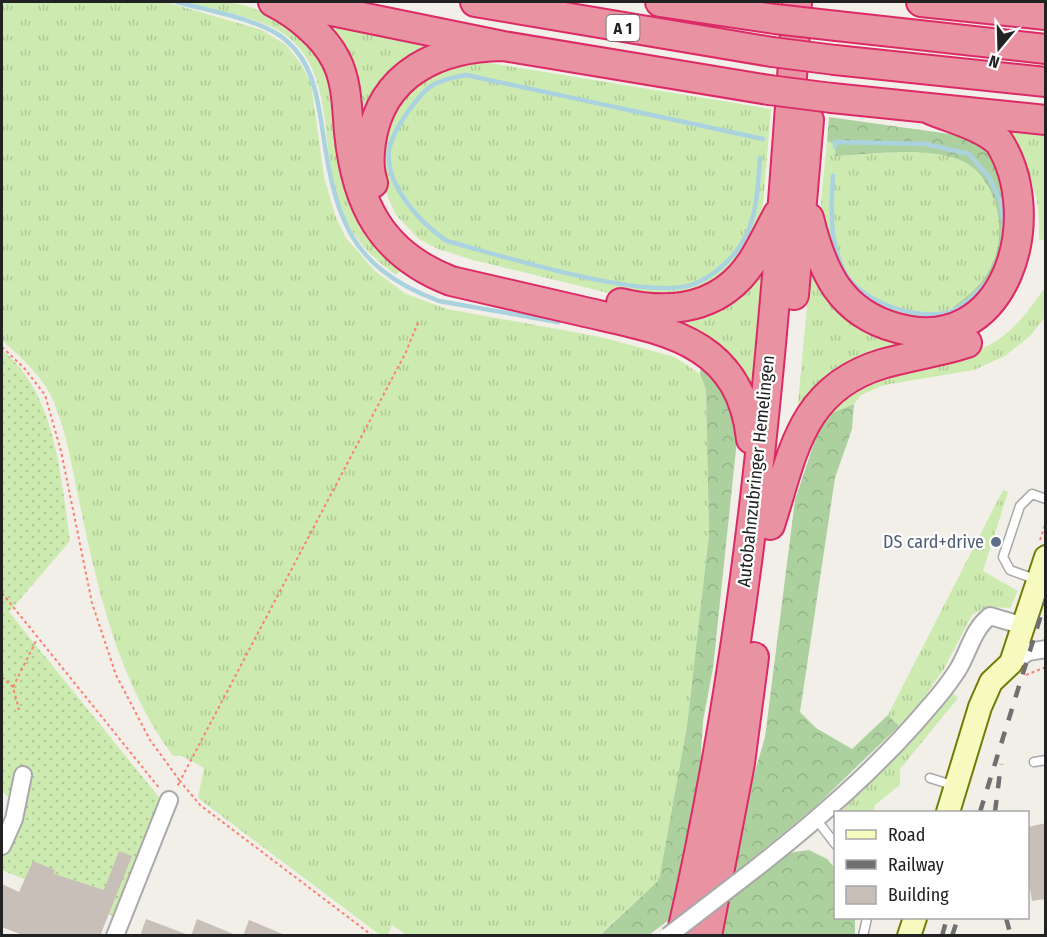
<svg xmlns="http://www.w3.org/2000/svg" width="1047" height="937" font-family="'Fira Sans Condensed',sans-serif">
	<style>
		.grass { fill: url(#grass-tufts) }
		.forest { fill: url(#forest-crowns) }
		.garden { fill: url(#garden-dots) }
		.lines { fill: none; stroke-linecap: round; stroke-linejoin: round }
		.stream { stroke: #aad3df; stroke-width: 4.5 }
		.building { fill: #c7bfb8 }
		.lane-casing { stroke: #a9a9a9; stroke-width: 11 }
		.street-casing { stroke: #a9a9a9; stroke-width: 20 }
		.secondary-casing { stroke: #707d05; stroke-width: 26 }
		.highway-casing { stroke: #dc2a67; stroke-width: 32 }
		.path { stroke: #fa8072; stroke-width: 2; stroke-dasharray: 3 3; stroke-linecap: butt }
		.lane { stroke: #fff; stroke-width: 8 }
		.street { stroke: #fff; stroke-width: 16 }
		.secondary { stroke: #f7fabf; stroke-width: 22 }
		.highway { stroke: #e892a2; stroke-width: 28 }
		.rail { stroke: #707070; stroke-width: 4.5; stroke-dasharray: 12 12; stroke-linecap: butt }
		.street-bridge-casing { stroke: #a9a9a9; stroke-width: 20; stroke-linecap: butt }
		.highway-bridge-casing { stroke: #dc2a67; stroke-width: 32; stroke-linecap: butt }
		.street-bridge { stroke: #fff; stroke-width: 16 }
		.highway-bridge { stroke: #e892a2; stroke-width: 28 }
		.service-dot { fill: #5c6f8a; stroke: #fff; stroke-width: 2 }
		.labels { text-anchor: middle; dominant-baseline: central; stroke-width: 4.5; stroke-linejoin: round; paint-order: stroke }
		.shield { fill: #fff; stroke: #646464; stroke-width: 1.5 }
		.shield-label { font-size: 16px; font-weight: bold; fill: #222 }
		.street-label { font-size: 18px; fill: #222; stroke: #fff }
		.service-label { font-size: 18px; fill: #4e5e75; stroke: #fff; text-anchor: end }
	</style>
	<defs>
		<pattern id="grass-tufts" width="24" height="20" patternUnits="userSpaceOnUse" patternTransform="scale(1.5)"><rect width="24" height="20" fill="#cdebb0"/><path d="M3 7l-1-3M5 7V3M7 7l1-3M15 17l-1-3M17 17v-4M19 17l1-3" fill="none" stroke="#b0c997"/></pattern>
		<pattern id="forest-crowns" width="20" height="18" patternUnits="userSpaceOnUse" patternTransform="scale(1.5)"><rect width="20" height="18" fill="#add19e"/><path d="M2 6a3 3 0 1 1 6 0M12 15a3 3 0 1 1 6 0" fill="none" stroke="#95b388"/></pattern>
		<pattern id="garden-dots" width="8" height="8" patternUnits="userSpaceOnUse" patternTransform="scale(1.5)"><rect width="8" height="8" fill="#cdebb0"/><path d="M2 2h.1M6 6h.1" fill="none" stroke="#b0c997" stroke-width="1.8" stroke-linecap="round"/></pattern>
	</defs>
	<rect width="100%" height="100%" fill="#f2efe9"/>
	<path class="grass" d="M2 2H166L262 30 286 45 301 64 311 83 324 177 335 215 346 238 375 271 406 294 447 309 601 337 675 357 700 374 706 390 709 534 687 726 659 880 599 935H407L392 925 388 935H380L198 798 204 768 182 756H173C120 684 99 596 81 510 73 474 68 436 54 403 45 378 21 358 2 340Z
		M185 2C198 2 213 0 226 2 276 8 322 42 332 93 339 129 335 167 349 201 363 234 376 247 403 268L396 275C373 259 355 241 343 214 316 158 341 71 281 32 256 17 213 9 185 2Z
		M304 10 452 41 365 126Z
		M471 60 771 109 763 205 753 233 739 260 711 287 683 299 629 298 473 260 438 249 419 239 396 215 380 179 385 119 426 73Z
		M985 125 1045 127 1046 233 1043 240H1039C1041 179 1025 165 985 125Z
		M827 141 834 144 837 156C872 154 927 146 960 160 995 176 1007 226 994 259 986 280 971 294 953 307L955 315 933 321 882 316 861 303 823 240 821 201Z
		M763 260 751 401 647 317Z
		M811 264 911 341 797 413Z
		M1045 287V317L1030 336 1005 356 974 370 884 385 861 395 854 404 832 413 819 428C822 422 824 413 828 407 850 376 943 366 981 349 1010 337 1028 312 1045 287Z
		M1003 490 1008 492 983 571 1018 591 1010 608 986 607 972 615 944 669 923 699 899 726 888 715Z
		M951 691 958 698 900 769V785L875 805 873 812H841Z"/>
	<path class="forest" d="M829 117 964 136 985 146 1008 178 1011 265 955 315 953 307C971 294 986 281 994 259 1007 226 995 175 960 160 926 146 872 154 836 156L834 144 827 141Z
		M701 365 716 376 731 403 737 440 713 668 703 721 699 784 675 915 649 935 599 936 659 880 687 726 709 534 706 390 700 374Z
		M854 404 852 429 835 478 800 712 816 728 852 749 888 715 899 726 817 805 738 871 731 872 745 806 765 737 795 500 819 428 832 413Z
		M809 850 827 859 835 868 836 918H855V935L717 936 724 904 788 853Z"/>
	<path class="garden" d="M2 350C56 393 61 478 70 541L9 612 162 801 116 917 2 870V856L20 809 2 791Z"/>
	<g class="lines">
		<path class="stream" d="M177 2C209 11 263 19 288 42 311 63 316 90 321 120 334 210 344 266 439 301L558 322
			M835 147V142L926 144 969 154 989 177 1001 202 1004 228
			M760 158C758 185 757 220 742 243 732 260 712 277 694 284 647 302 499 255 447 241 421 224 385 185 389 151 391 137 400 124 407 113 427 85 433 81 466 75L763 139
			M833 176C831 209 829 240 844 271 858 301 919 322 950 312 964 307 976 293 986 283"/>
	</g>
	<path class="building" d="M1046 823V899L1032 901 1028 877V827Z
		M119 851 132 856 100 936H25L2 927V884L19 892 33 861 55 870 54 874 104 890Z
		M146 919 186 934 185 936H140Z
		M197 919 236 935V936H191Z
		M249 920 285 935V936H243Z"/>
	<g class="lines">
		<defs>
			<path id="lane" d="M1037 580 1010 570 1003 557 1020 506 1032 494 1046 499
				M1034 762 1046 760
				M930 778 955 786
				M816 819 836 845
				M863 936 867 918"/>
			<path id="street" d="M1011 663 1028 652 1046 649
				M2 846 14 819 23 775
				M755 869C817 820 878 768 929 707 939 696 949 683 957 671 969 652 972 630 990 616L1024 626
				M115 936 169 800"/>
			<path id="secondary" d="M948 812 980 707 991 682 1011 663 1046 557
				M909 936 915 918"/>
			<path id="highway" d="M273 2C297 14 324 36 336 60 347 81 347 109 349 132 356 204 381 254 451 281 494 291 537 301 581 311 662 330 740 338 751 439
				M288 2 503 46 769 90
				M475 2 772 52
				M660 2 775 19
				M921 2 1046 15
				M837 26 1046 49
				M835 60 1046 82
				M832 98 1046 120
				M373 183C369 171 369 155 371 142 381 72 440 47 503 46
				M809 218C822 271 840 313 897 328 1006 358 1047 218 999 142 980 125 952 119 929 109
				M794 295 809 120
				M621 303C663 313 708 311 740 277 756 260 767 234 778 214
				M770 525C793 454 800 389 882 364 910 356 939 352 967 343
				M681 936C752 629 777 314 797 2
				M707 936 740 763 754 657"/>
		</defs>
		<use href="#lane" class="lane-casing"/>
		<use href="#street" class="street-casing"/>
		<use href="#secondary" class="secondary-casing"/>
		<use href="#highway" class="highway-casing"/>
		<path class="path" d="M2 347 25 369 45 395 61 451 92 603 116 675 150 740 180 781 177 787
			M1040 540 1046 522
			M2 593 160 789
			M1026 675 1046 667
			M2 677 13 687 19 710
			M13 687 37 639
			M373 936 200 805 180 781 406 352 419 320"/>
		<use href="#lane" class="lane"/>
		<use href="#street" class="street"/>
		<use href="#secondary" class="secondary"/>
		<use href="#highway" class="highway"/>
		<path class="rail" d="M980 812 1046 599
			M995 812 1001 764
			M1006 918 1011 936
			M942 936 947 918
			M952 936 958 918"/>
		<defs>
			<path id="street-bridge" d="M668 936 755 869"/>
			<path id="highway-bridge" d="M775 19 837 26
				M772 52 835 60
				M769 90 832 98"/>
		</defs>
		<use href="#street-bridge" class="street-bridge-casing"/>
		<use href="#highway-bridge" class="highway-bridge-casing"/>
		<use href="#street-bridge" class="street-bridge"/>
		<use href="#highway-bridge" class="highway-bridge"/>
	</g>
	<circle class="service-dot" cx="996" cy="542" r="6"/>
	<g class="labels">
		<rect class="shield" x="606.5" y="15" width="33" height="26" rx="4.5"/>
		<g class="shield-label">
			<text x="623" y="28">A 1</text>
		</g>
		<g class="street-label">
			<text transform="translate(756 471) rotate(-84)">Autobahnzubringer Hemelingen</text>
		</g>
		<g class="service-label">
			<text x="984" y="542">DS card+drive</text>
		</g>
	</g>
	<rect width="1047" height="937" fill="none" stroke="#222222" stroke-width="6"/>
	<rect x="834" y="811" width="195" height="108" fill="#ffffff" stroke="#a7a7a7" stroke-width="1.5"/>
	<rect x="846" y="830" width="30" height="9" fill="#f7fabf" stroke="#a7a7a7" stroke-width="1.5"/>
	<text x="888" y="841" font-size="18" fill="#222222">Road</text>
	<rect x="846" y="860" width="30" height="9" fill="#707070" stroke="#a7a7a7" stroke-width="1.5"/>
	<text x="888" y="871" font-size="18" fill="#222222">Railway</text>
	<rect x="846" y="886" width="30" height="18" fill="#c7bfb8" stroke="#a7a7a7" stroke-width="1.5"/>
	<text x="888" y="901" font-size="18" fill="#222222">Building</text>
	<g transform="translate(999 48) rotate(199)" stroke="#ffffff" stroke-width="4.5" paint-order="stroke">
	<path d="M0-4.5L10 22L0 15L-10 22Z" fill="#222222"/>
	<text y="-9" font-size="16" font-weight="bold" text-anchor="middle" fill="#222222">N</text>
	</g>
</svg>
